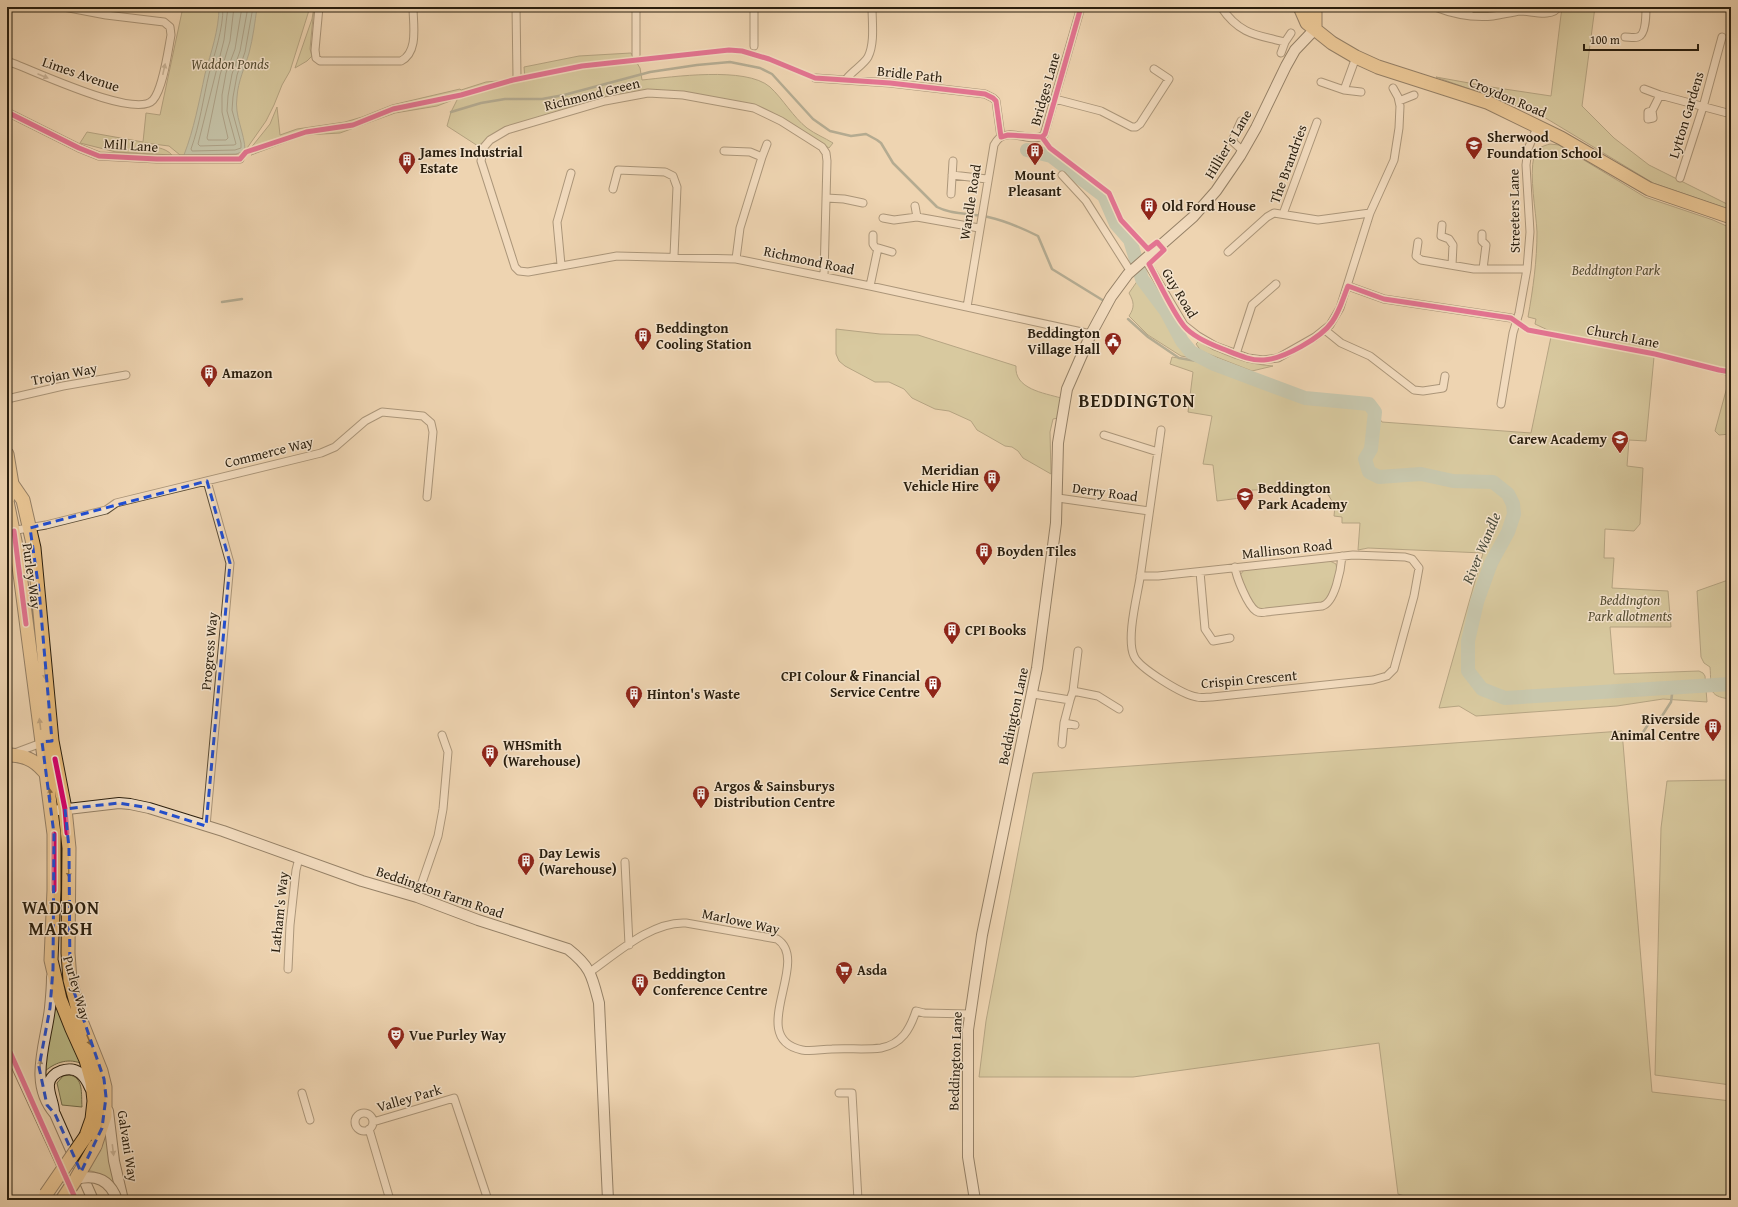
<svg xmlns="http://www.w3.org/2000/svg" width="1738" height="1207" font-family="'Gentium Book Plus',serif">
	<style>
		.green { fill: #bcbc89; stroke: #726d4c }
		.water { fill: #9ab8a9; stroke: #6d7a6b }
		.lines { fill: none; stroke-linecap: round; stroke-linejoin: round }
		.shore { stroke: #626b5c; stroke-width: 1 }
		.stream { stroke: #6d7a6b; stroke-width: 2.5 }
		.river { stroke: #9ab8a9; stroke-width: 14 }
		.street-casing { stroke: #5a4c37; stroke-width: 9 }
		.secondary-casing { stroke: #291e0e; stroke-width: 12 }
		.highway-casing { stroke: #291e0e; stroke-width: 15 }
		.street { stroke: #f4e3cc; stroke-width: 7 }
		.secondary { stroke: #f4e3cc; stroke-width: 10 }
		.highway { stroke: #e7ba78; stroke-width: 13 }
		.tram { stroke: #291e0e; stroke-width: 1 }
		.secondary-bridge-casing { stroke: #291e0e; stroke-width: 12; stroke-linecap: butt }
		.highway-bridge-casing { stroke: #291e0e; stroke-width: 15; stroke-linecap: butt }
		.secondary-bridge { stroke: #f4e3cc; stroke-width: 10 }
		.highway-bridge { stroke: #e7ba78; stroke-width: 13 }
		.cycleway-casing { stroke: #f4e3cc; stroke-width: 8 }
		.cycleway { stroke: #d6006c; stroke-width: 5 }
		.oneway { fill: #998a76 }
		.oneway2 { fill: #886c43 }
		.marked { fill: none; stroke: #1d4ed8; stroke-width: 3; stroke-dasharray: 8 5; stroke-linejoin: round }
		.labels { text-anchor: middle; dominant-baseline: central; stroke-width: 3; stroke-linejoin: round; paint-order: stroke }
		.park-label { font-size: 14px; font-style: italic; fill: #554d33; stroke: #f4e3cc }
		.street-label { font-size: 14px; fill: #291e0e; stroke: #f4e3cc }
		.poi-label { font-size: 14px; font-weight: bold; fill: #291e0e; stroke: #f4e3cc; text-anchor: start }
		.water-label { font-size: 15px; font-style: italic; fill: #4b4c3c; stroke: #f4e3cc }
		.district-label { font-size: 18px; font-weight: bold; letter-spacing: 1px; fill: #291e0e; stroke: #f4e3cc }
	</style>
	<rect width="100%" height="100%" fill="#eed4b1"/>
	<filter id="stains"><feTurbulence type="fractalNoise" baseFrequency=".005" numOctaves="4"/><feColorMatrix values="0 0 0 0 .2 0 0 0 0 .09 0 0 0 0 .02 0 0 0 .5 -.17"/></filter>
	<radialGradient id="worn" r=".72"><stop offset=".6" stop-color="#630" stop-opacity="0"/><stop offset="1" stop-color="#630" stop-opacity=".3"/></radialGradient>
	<path class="green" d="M183 7H310L290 71 282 85 274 105 266 121 245 151 236 154 184 155H180L169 146 145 143C154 148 165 147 172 155L116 152 80 143 87 132 143 142 146 113 160 115Z
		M314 7 310 49 312 56 307 61 295 68 312 19Z
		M1562 7H1595L1582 106 1614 138 1649 165 1731 206V210L1653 183 1539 114 1436 77 1491 87 1551 96Z
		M631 53 640 68 642 80C672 77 746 66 770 87 783 99 793 117 807 128 815 134 825 138 833 143L829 148 779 116 757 107 645 91 494 134 478 146 447 126 451 112 458 98 437 106 395 113 340 133 305 135 251 155 272 145 270 141 250 149 270 124 277 107 280 135 297 129 345 122 362 117 392 105 460 89 461 90 486 82 510 80V82L525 79 524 67 579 56Z
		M1550 144 1559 145 1645 197 1713 220 1731 228V436L1730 434 1719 435 1715 431 1730 376 1654 357 1646 441 1629 440 1627 466 1643 468 1640 524 1634 531 1605 529 1604 558H1614L1612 588 1668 591 1671 627H1610L1614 674 1699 671 1703 673 1705 676 1707 702 1663 699 1617 706 1476 716 1459 706 1439 708 1483 553 1368 548 1358 550 1360 523H1342V517L1334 516 1335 506 1326 491 1297 494V489L1252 490 1250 494 1247 495 1248 497 1217 501 1213 465 1203 464 1212 416 1188 412 1193 372 1170 364 1172 357 1214 364 1305 398 1369 404 1382 422 1531 433 1552 332 1535 324 1536 319 1528 317C1533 289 1537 261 1537 232 1536 210 1529 177 1534 156 1536 148 1543 146 1550 144Z
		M1138 280 1168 320 1184 352 1198 359 1181 356 1148 335 1129 316C1135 307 1134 302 1129 293Z
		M836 329 880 334 918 335 1016 366C1014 389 1044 393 1061 398L1058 418 1053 419 1050 432 1051 474 1023 458 1018 451 1012 447 1005 446 977 430 971 421 949 411 935 409 912 398 904 389 889 382H875L845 366 839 361 836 354Z
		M1199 341C1222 355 1245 364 1273 366L1252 371 1201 351 1196 344Z
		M1330 561 1336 564C1339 573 1330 595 1324 602L1263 610 1256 609 1240 581V575L1244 570Z
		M1731 579V1085L1655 1075 1661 828 1667 781 1727 780 1730 699C1706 696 1712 688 1710 667L1704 663 1701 657 1697 591Z
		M1622 731 1652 1092 1731 1101V1200H1418L1398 1194 1379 1043 1133 1077H979L986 1021 1033 773Z
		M55 1009H57L80 1063C67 1058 54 1063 44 1072L49 1039Z
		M69 1075C84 1077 81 1094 82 1107L62 1105 57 1083 63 1076Z
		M106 1134 116 1190C109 1177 102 1174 88 1170Z"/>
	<path class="water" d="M219 7H257C255 22 253 38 249 53 245 67 238 81 237 97 234 116 245 133 245 151L236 154 184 155C194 129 199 102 205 74 211 52 219 30 219 7Z"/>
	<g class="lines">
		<path class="shore" d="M223 7C223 30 215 52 209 74 203 99 200 124 191 149L192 151 235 150 241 148V143L232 110 233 97 237 75 245 52 253 7
			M228 7 224 40 198 144 200 146 234 145 236 144 227 111 228 96 232 74 240 51 248 7
			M234 7 230 41 220 75 207 138 208 140H226L228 138 222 112V95L226 73 235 49 242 7"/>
		<path class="stream" d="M451 112 481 103 505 99H542L564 95 650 72 697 65 730 62 760 68 772 74 813 119 830 131 851 136 866 134 877 140 881 143 893 163 937 207C952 215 971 213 988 217 1006 221 1022 228 1038 236L1052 269 1104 301
			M222 302 242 299
			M1128 319 1148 337 1179 358 1214 364
			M1638 740 1651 720 1662 716 1671 702 1673 687"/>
		<path class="river" d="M1027 150 1051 156 1104 196 1116 224 1130 240 1142 279 1166 311 1182 341 1191 352 1214 364 1305 398 1369 404 1375 412 1371 449 1365 459 1369 472 1379 477 1421 474 1453 481 1493 482 1508 494 1513 504 1514 514 1508 532 1491 563 1477 602 1468 641V671L1482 689 1505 698 1731 684"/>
		<defs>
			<path id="street" d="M319 7 315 50 316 58 320 61H401C419 52 413 24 413 7
				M516 7 517 77
				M636 7V55
				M754 7V46
				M1221 7C1239 34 1256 35 1285 42
				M1435 7C1453 14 1473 18 1493 16 1502 15 1511 12 1521 11 1531 11 1553 18 1558 7
				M1469 15V7
				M1625 37C1629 37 1634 38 1638 37 1646 35 1646 14 1646 7
				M1281 53 1285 42 1291 33
				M7 61C31 69 136 120 153 100 163 89 168 51 171 35L170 27 164 22 106 15 64 7
				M815 78 890 83 985 94 993 98 996 101 1001 137
				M846 80 848 77C854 70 864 64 868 57 875 43 872 22 872 7
				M1321 82 1344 90 1361 92
				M1644 89 1660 95 1731 114
				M1344 90 1356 57
				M1055 99 1101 111 1132 127H1136L1140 124 1169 79 1154 69
				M1399 101 1414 95
				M1652 111 1653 118 1648 119V112L1652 111 1660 95
				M7 112 79 148 99 156 157 159H240
				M1241 121 1232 141 1243 151
				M724 151 750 152 762 157 740 228 736 259
				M762 157 767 144
				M952 175 987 179
				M1062 175 1086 201 1131 272
				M1680 178 1703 107 1722 37
				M613 189 618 170 665 172 673 176 677 187 674 256
				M951 194 953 161
				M826 198 844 199 863 203
				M915 206 917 217
				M1283 214 1317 122
				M883 218 894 220 917 217 979 228
				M1442 225 1441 236 1449 239 1453 245 1452 265
				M1482 234V241L1486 245 1483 269
				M873 235V244L875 247 892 252
				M1418 242 1416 256 1421 260 1474 269H1527
				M1228 252 1267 217 1274 213 1318 220 1370 213
				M1145 259 1184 325 1198 336 1215 346 1248 358 1263 360 1278 358 1315 337 1330 325 1340 308 1370 213 1394 160 1399 128 1400 106 1398 97 1393 88
				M561 265 557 222 571 173
				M824 276 827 161 826 153 822 147 781 121 754 108 683 95 648 93 605 101 507 130 490 140 484 147 481 161 483 167 515 267 519 271 528 272 617 256 736 259 870 286 1091 334
				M870 286 878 248
				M1348 286 1384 299 1511 318
				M967 307 994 145C1005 123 1030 145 1044 135L1081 7
				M1325 330 1341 343 1370 356 1414 390 1423 391 1443 388 1445 376
				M1236 354 1252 305 1276 284
				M7 399 63 386 126 375
				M1501 404 1513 333 1519 313 1527 269 1530 232 1526 165 1528 149 1538 125
				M1104 435 1158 452
				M1058 498 1149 511
				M11 531 46 525 106 510 116 503 321 453 335 447 365 421 382 412 423 416 431 423 433 432 427 497
				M1235 567C1236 577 1248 606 1256 611 1259 613 1262 613 1266 612L1322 606C1335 603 1341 569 1342 556
				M1200 572 1205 629 1213 641 1230 638
				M1140 576H1158L1353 555 1405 557 1412 559 1419 568 1414 596 1394 669 1387 676 1373 680 1212 697C1207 697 1201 698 1197 697 1183 695 1139 668 1134 656 1126 639 1137 597 1140 578 1147 529 1154 479 1161 430
				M1073 691 1098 696 1119 709
				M1033 694 1070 700 1064 723 1075 725
				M1070 700 1073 691 1078 651
				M1062 744 1064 723
				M12 754 44 742
				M206 826 230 563 207 481
				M625 862 629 945
				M417 897 438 836 443 809 448 752 442 735
				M288 969 290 925 296 870 299 858
				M590 972C617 953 652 921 686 923L777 939C812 961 745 1038 802 1050 812 1052 822 1049 832 1049 849 1048 865 1050 881 1048 902 1044 910 1029 916 1011L924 1013 970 1014
				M302 1093 310 1120
				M839 1093H852L858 1200
				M355 1122a9 9 0 1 1 18 0a9 9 0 1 1-18 0Z
				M373 1122 454 1098 488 1200
				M369 1129 390 1200"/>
			<path id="secondary" d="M59 810 119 803 130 804 149 808 223 831 362 881 417 897 478 920 568 949C591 967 592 976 599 1003L608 1200
				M52 977C52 987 51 998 50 1008 46 1044 28 1083 55 1114L93 1200
				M108 1111 114 1161 123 1200
				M54 1112C54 1103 48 1093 49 1084 51 1071 70 1065 80 1073 85 1077 88 1083 90 1088
				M975 1200 968 1157V1030L982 935 1037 668 1056 523 1058 443 1067 389 1091 334 1111 297 1128 274 1193 217 1216 191 1240 156 1256 128 1286 66 1295 50 1315 29"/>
			<path id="highway" d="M1300 7 1307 23 1332 43 1356 57 1378 67 1487 102 1561 138 1649 189 1731 217
				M1313 7 1315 13V29
				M7 454 12 484 7 501 17 551 54 834V890L51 960 60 999 72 1029 86 1060 92 1082 94 1101 92 1119 86 1136
				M12 484 23 500 34 548 52 741 65 809 69 848 68 953 70 980 81 1021 101 1071 105 1087V1116L95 1146
				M11 755C28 756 37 762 48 776"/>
		</defs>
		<use href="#street" class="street-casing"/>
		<use href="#secondary" class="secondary-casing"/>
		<use href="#highway" class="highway-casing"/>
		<use href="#street" class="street"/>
		<use href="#secondary" class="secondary"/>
		<use href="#highway" class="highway"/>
		<path class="tram" d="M7 1058 72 1200"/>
		<defs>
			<path id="secondary-bridge" d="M76 1179C96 1174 110 1180 117 1200"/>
			<path id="highway-bridge" d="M46 1194 86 1136
				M62 1200 76 1179 95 1146"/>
		</defs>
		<use href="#secondary-bridge" class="secondary-bridge-casing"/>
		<use href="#highway-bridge" class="highway-bridge-casing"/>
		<use href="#secondary-bridge" class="secondary-bridge"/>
		<use href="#highway-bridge" class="highway-bridge"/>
		<defs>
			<path id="cycleway" d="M7 112 79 148 99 156 157 159H240L246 152 306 132 353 125 393 109 461 95 513 80 582 66 729 50 742 51 769 59 815 78 890 83 985 94 993 98 996 101 1001 137 1008 135 1042 137
				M1042 137 1050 148 1109 193 1121 220 1148 249 1157 242 1164 250 1149 264C1159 282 1172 311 1184 326 1193 337 1210 344 1223 349 1236 354 1250 361 1264 360 1283 359 1321 338 1332 322 1340 311 1343 298 1348 286L1384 299 1511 318 1528 330 1655 354 1719 370 1731 372
				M1042 137 1045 134 1081 7
				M14 531 26 624
				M55 759 65 809 67 833
				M54 890V834
				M7 1053 10 1052 76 1200"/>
		</defs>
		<use href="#cycleway" class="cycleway-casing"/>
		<use href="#cycleway" class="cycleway"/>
	</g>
	<defs><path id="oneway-solid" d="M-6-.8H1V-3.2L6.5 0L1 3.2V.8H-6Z"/></defs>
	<g class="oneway">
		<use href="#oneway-solid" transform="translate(164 69) rotate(-78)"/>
		<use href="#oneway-solid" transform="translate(43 76) rotate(23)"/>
		<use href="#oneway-solid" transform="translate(40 1065) rotate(-86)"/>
		<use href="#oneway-solid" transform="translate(113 1150) rotate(83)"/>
	</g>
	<g class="oneway2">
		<use href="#oneway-solid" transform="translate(45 674) rotate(85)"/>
		<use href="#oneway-solid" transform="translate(40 724) rotate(-97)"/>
		<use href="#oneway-solid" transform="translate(50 794) rotate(-97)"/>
		<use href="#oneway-solid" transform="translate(69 872) rotate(90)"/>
		<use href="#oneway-solid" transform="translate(89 1040) rotate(68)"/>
	</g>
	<path d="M0 0H1738V1207H0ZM207 481 230 563 206 826 149 808 119 803 65 809 69 848 70 980 104 1079 106 1097 102 1128 81 1172 55 1114 47 1105 39 1067 50 1008 53 969 54 834 42 742 52 741 39 590 30 528Z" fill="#eed4b1" fill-opacity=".55" fill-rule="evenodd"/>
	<path class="marked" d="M207 481 230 563 206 826 149 808 119 803 65 809 69 848 70 980 104 1079 106 1097 102 1128 81 1172 55 1114 47 1105 39 1067 50 1008 53 969 54 834 42 742 52 741 39 590 30 528Z"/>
	<defs>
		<symbol id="school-pin" viewBox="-11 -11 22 30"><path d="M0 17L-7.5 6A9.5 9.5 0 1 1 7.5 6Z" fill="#8f2418" stroke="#f4e3cc"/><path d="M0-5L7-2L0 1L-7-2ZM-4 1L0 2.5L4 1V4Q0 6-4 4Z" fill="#fff"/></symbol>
		<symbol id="building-pin" viewBox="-11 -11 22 30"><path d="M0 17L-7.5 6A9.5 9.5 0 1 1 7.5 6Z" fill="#8f2418" stroke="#f4e3cc"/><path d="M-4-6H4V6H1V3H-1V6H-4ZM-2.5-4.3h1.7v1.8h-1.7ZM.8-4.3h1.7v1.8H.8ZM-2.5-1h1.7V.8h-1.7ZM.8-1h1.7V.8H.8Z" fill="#fff"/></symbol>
		<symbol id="civic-pin" viewBox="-11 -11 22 30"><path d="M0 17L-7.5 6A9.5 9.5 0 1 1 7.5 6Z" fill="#8f2418" stroke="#f4e3cc"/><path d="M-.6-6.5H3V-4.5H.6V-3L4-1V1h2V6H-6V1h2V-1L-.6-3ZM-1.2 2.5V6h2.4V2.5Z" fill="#fff"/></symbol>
		<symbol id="supermarket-pin" viewBox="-11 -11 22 30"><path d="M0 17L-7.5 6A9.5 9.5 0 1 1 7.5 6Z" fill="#8f2418" stroke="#f4e3cc"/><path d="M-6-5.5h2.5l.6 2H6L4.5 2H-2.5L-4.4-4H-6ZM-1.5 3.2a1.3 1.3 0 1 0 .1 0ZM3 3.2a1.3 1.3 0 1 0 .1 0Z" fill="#fff"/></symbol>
		<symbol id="theatre-pin" viewBox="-11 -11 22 30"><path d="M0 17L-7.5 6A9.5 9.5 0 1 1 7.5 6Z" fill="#8f2418" stroke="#f4e3cc"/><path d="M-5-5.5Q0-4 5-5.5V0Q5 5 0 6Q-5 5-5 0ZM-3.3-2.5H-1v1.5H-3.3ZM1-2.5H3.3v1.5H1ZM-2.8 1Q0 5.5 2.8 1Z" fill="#fff"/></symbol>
	</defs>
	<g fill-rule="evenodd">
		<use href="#school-pin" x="1464" y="135" width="20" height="27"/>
		<use href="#building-pin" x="1025" y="141" width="20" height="27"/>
		<use href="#building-pin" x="397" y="150" width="20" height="27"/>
		<use href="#building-pin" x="1139" y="196" width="20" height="27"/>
		<use href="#building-pin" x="633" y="326" width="20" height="27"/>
		<use href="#civic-pin" x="1103" y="331" width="20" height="27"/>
		<use href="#building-pin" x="199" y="363" width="20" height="27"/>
		<use href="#school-pin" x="1610" y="429" width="20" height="27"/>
		<use href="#building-pin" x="982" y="468" width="20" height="27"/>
		<use href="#school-pin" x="1235" y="486" width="20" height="27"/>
		<use href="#building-pin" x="974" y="541" width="20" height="27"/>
		<use href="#building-pin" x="942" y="620" width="20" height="27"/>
		<use href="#building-pin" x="923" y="674" width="20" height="27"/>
		<use href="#building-pin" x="624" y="684" width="20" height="27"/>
		<use href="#building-pin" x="1703" y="717" width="20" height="27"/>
		<use href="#building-pin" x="480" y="743" width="20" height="27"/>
		<use href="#building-pin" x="691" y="784" width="20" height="27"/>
		<use href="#building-pin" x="516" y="851" width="20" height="27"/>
		<use href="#supermarket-pin" x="834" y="960" width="20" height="27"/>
		<use href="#building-pin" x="630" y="972" width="20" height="27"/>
		<use href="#theatre-pin" x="386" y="1025" width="20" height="27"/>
	</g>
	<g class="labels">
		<g class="park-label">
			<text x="230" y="64">Waddon Ponds</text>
			<text x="1616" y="270">Beddington Park</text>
			<text x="1630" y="600">Beddington<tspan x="1630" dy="16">Park allotments</tspan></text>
		</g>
		<g class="street-label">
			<text transform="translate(81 74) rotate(19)">Limes Avenue</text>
			<text transform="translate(910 74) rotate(6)">Bridle Path</text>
			<text transform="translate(1045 89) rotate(-74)">Bridges Lane</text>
			<text transform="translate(592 94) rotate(-14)">Richmond Green</text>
			<text transform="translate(1508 97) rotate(23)">Croydon Road</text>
			<text transform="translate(1686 115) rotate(-73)">Lytton Gardens</text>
			<text transform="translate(1228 144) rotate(-59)">Hillier's Lane</text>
			<text transform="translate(131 145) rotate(4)">Mill Lane</text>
			<text transform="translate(1288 164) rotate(-70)">The Brandries</text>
			<text transform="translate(970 202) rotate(-81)">Wandle Road</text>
			<text transform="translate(1514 211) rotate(-91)">Streeters Lane</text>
			<text transform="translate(809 260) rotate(12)">Richmond Road</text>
			<text transform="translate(1180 293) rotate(59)">Guy Road</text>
			<text transform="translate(1623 336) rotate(11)">Church Lane</text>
			<text transform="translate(64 374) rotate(-11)">Trojan Way</text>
			<text transform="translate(269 452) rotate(-14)">Commerce Way</text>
			<text transform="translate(1105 492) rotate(8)">Derry Road</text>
			<text transform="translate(1287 549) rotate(-6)">Mallinson Road</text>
			<text transform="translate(32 576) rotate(82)">Purley Way</text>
			<text transform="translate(209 651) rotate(-85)">Progress Way</text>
			<text transform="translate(1249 679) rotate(-5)">Crispin Crescent</text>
			<text transform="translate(1013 716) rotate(-78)">Beddington Lane</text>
			<text transform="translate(440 892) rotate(19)">Beddington Farm Road</text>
			<text transform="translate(279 912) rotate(-84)">Latham's Way</text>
			<text transform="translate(741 921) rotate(12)">Marlowe Way</text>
			<text transform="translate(77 988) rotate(74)">Purley Way</text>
			<text transform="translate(955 1061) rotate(-88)">Beddington Lane</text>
			<text transform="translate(409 1098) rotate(-16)">Valley Park</text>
			<text transform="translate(128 1146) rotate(81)">Galvani Way</text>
		</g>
		<g class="poi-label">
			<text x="1487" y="137">Sherwood<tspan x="1487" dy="16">Foundation School</tspan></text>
			<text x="420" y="152">James Industrial<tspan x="420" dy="16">Estate</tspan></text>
			<text x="1035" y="175" text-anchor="middle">Mount<tspan x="1035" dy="16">Pleasant</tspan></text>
			<text x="1162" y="206">Old Ford House</text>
			<text x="656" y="328">Beddington<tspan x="656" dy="16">Cooling Station</tspan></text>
			<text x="1100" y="333" text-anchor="end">Beddington<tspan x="1100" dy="16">Village Hall</tspan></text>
			<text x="222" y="373">Amazon</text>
			<text x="1607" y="439" text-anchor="end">Carew Academy</text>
			<text x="979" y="470" text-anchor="end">Meridian<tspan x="979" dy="16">Vehicle Hire</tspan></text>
			<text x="1258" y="488">Beddington<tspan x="1258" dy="16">Park Academy</tspan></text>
			<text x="997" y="551">Boyden Tiles</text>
			<text x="965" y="630">CPI Books</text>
			<text x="920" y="676" text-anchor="end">CPI Colour &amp; Financial<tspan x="920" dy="16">Service Centre</tspan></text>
			<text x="647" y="694">Hinton's Waste</text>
			<text x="1700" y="719" text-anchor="end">Riverside<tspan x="1700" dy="16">Animal Centre</tspan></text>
			<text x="503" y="745">WHSmith<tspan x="503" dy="16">(Warehouse)</tspan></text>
			<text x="714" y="786">Argos &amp; Sainsburys<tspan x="714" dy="16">Distribution Centre</tspan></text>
			<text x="539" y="853">Day Lewis<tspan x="539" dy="16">(Warehouse)</tspan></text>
			<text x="857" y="970">Asda</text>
			<text x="653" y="974">Beddington<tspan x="653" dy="16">Conference Centre</tspan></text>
			<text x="409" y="1035">Vue Purley Way</text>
		</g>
		<g class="water-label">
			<text transform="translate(1481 548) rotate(-67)">River Wandle</text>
		</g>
		<g class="district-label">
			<text x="1137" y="400">BEDDINGTON</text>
			<text x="61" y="907">WADDON<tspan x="61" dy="21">MARSH</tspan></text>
		</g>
	</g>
	<rect width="1738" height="1207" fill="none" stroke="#eed4b1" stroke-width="24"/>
	<rect x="8" y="8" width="1722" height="1191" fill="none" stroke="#291e0e" stroke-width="2"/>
	<rect x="12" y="12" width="1714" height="1183" fill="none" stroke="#291e0e"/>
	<path d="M1584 44v6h114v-6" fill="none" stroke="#291e0e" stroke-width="2"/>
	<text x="1590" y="44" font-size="12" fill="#291e0e" stroke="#f4e3cc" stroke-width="3" paint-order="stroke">100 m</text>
	<rect width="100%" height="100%" filter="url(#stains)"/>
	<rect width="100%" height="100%" fill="url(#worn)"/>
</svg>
